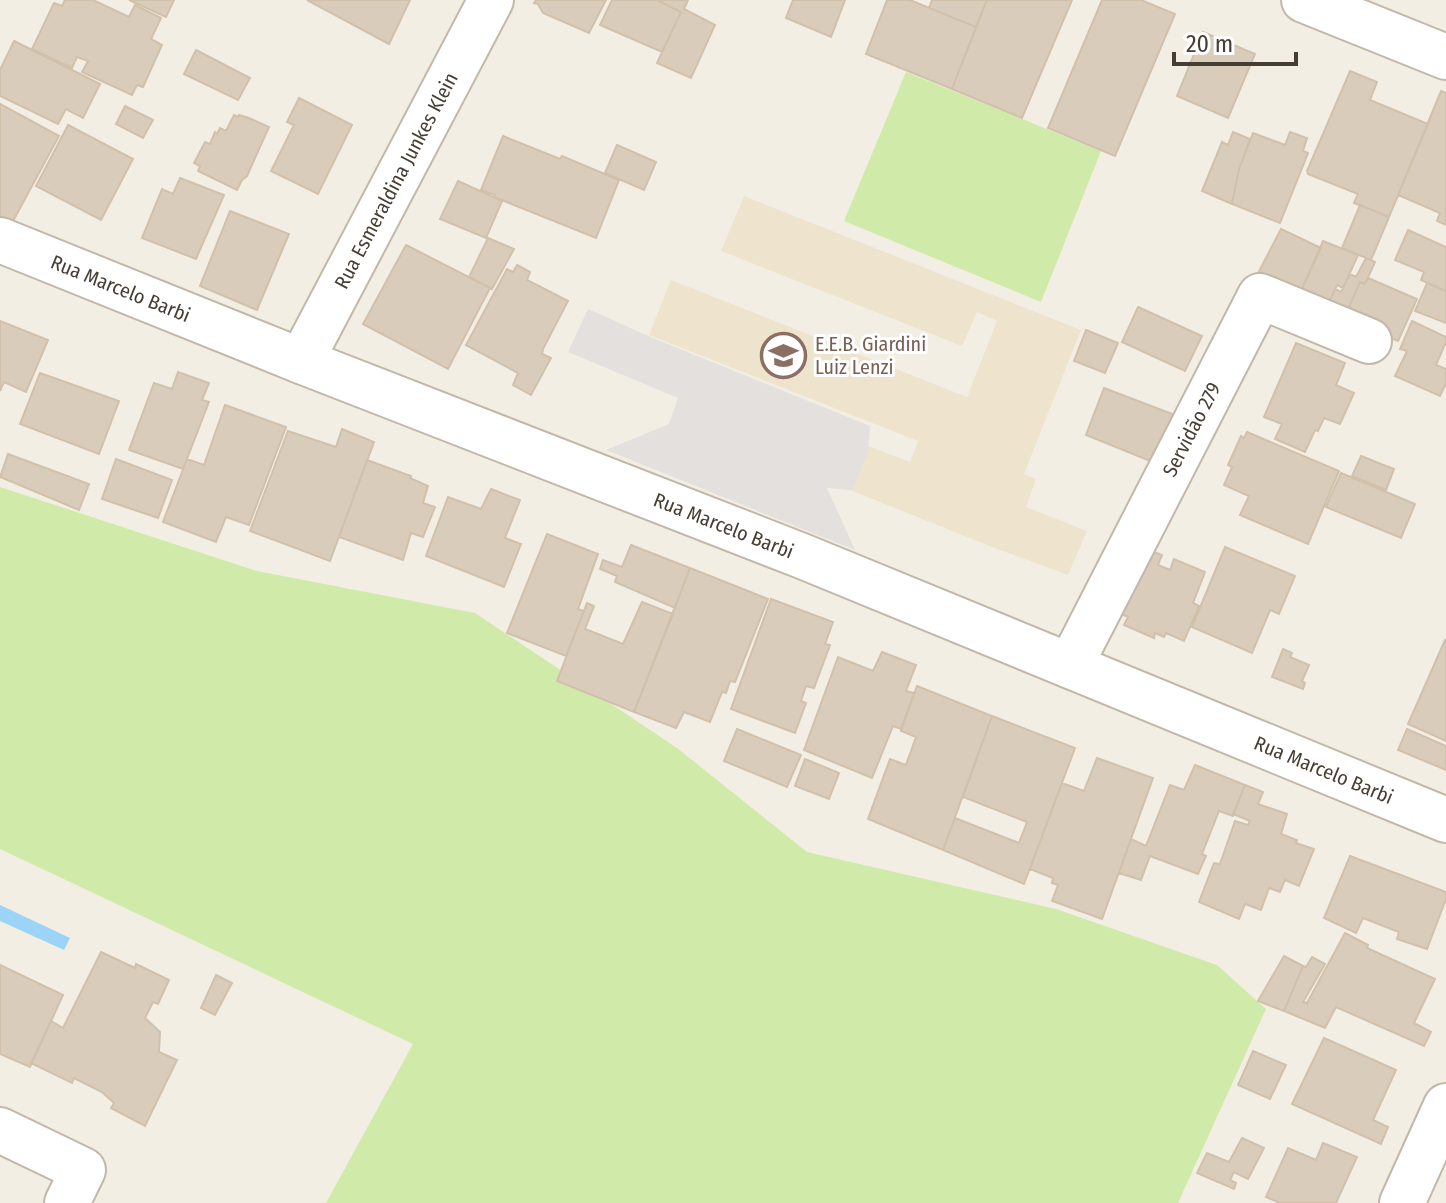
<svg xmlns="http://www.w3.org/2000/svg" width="1446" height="1203" font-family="'Fira Sans Condensed',sans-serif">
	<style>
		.education { fill: #eee3cc }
		.green { fill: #d0eba9 }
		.parking { fill: #e4e0dd }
		.water { fill: #9bd4f6 }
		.building { fill: #d9ccbb; stroke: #d1c1ab; stroke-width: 2 }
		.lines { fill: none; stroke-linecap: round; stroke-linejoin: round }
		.minor-casing { stroke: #c2b8a9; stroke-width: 48 }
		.minor { stroke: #fff; stroke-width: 44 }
		.labels { text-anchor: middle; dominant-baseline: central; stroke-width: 6; stroke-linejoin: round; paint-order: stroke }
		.street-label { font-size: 20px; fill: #463e33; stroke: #fff }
		.education-label { font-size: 20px; fill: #785e54; stroke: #fff; text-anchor: start }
	</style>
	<rect width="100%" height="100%" fill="#f3eee4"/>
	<path class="education" d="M744 196 1081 330 1024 474 1036 479 1026 507 1087 531 1068 575 992 547 845 488 863 444 910 462 918 441 649 335 671 280 967 397 997 321 977 312 962 346 721 251Z"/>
	<path class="green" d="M906 72 1101 151 1041 302 844 221Z
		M0 487 257 571 475 613 677 748 807 852 1056 909 1217 965 1266 1009 1178 1203H326L413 1044 0 849Z"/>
	<path class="parking" d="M588 309 653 338 870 426 868 452 852 490 827 488 855 550 606 450 669 424 678 398 568 352Z"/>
	<path class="water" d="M0 905 70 938 64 950 0 921Z"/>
	<path class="building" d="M65 0H93L129 17 135 5 161 18 151 39 162 45 143 87 137 85 132 95 82 72 88 61 77 57 72 68 32 49 54 3 62 6Z
		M129 0H174L166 17Z
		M307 0H410L389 44Z
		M536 0H606L589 33 543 13 538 4 534 3Z
		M612 0H657L681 12 662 52 600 25Z
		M657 0H688L684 9 715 25 691 78 657 63 681 12Z
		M793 0H845L831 37 786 18Z
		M887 0H910L976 27 952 89 866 54Z
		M932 0H987L976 27 929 8Z
		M987 0H1072L1022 118 952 89Z
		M1102 0H1141L1175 14 1115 156 1048 128Z
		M1203 32 1255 54 1228 118 1177 96Z
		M14 41 100 84 83 118 66 109 58 124 0 96V70Z
		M196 50 250 78 238 100 184 74Z
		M1350 71 1377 82 1370 100 1428 124 1389 217 1354 203 1358 194 1308 174 1307 171Z
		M1441 91 1446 93V225L1437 221 1440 213 1398 195Z
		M299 98 352 125 318 194 271 171 294 125 287 122Z
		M0 104 59 136 12 223 0 218Z
		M125 106 153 120 143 138 116 124Z
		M234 115 238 117 239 115 249 118 269 127 247 176 242 180 237 190 198 171 200 166 194 163 205 142 210 144 215 132 217 134 220 128 226 131Z
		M68 125 133 159 101 220 36 186Z
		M1233 132 1250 139 1239 169 1232 204 1202 191 1222 142 1228 145Z
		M1290 132 1307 138 1303 151 1308 153 1280 223 1232 204 1239 169 1253 133 1285 145Z
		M503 136 560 159 562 156 619 180 596 238 494 197 495 195 481 190Z
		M617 145 656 162 644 190 605 173Z
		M180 178 224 195 196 259 142 238 162 189 173 194Z
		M458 181 502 201 486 238 440 219Z
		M1360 205 1389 217 1371 260 1342 248Z
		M230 211 289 234 257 310 200 286Z
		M1281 229 1321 248 1301 291 1255 279Z
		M1408 230 1446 247V291L1421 280 1424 272 1395 260Z
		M488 238 514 249 492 289 469 277Z
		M1323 241 1358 255 1343 288 1337 285 1328 305 1301 291Z
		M406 245 490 288 448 369 363 324Z
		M1366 258 1375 262 1365 284 1360 282 1345 316 1328 305 1335 289 1341 292 1350 274 1356 277Z
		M517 265 530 272 527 280 568 301 543 349 542 354 551 358 531 395 513 385 518 373 466 345 507 269 513 272Z
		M1368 278 1417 299 1398 341 1344 319 1360 282 1365 284Z
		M1427 283 1446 291V323L1415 311Z
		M1138 307 1202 336 1185 371 1122 342Z
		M0 321 48 340 26 392 4 382 0 391Z
		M1412 321 1446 337V342L1436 365 1446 369V383L1440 396 1395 376 1407 351 1400 349Z
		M1086 330 1118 343 1105 373 1074 361Z
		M1296 343 1345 363 1336 385 1354 393 1340 424 1324 418 1318 431 1315 430 1305 452 1275 439 1282 424 1264 417Z
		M178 372 209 383 202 400 209 402 183 469 129 450 154 383 172 389Z
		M40 373 119 401 99 454 20 424Z
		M1104 388 1175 415 1155 463 1086 435Z
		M225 405 286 427 249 525 226 517 216 542 163 522 187 459 204 465Z
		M342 429 374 442 330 561 250 531 288 431 336 447Z
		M1247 432 1339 471 1308 544 1240 515 1249 496 1224 485 1232 467 1228 465 1241 436 1244 438Z
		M8 454 89 484 79 510 0 477Z
		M1361 456 1394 469 1386 490 1352 476Z
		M116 459 172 480 158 518 102 499Z
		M367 460 411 476 410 478 428 486 423 503 435 507 423 537 411 533 403 560 339 537Z
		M1341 473 1415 504 1401 538 1326 507Z
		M491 489 520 500 505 538 521 544 504 587 426 556 448 497 481 509Z
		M547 534 598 554 578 609 584 611 566 656 507 633Z
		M631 545 690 568 675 608 615 582 617 576 600 569 603 560 622 567Z
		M1225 547 1295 576 1279 614 1270 610 1252 653 1192 627Z
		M1146 549 1162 555 1158 565 1170 570 1174 559 1205 572 1193 603 1199 606 1184 641 1166 633 1164 637 1155 633 1154 638 1124 625 1128 617 1113 610Z
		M690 568 768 599 735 682 730 681 726 693 722 692 710 722 684 712 676 728 634 712Z
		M771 599 833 622 825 644 830 645 814 688 806 686 801 701 806 703 795 733 731 709Z
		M642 602 673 614 634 712 557 681 587 603 594 606 585 629 623 644Z
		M1445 640 1446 641V741L1408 724Z
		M1283 649 1292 653 1290 657 1309 665 1302 681 1305 683 1303 689 1272 677Z
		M882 652 916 665 906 691 914 693 901 729 893 726 872 778 804 750 838 657 873 671Z
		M917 686 992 716 943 850 868 819 890 759 906 765 916 737 901 731Z
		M992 716 1075 748 1024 884 943 850 955 818 1019 843 1027 822 963 797Z
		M737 729 801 755 787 787 724 761Z
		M1407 729 1446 746V770L1398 750Z
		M1097 758 1153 778 1102 919 1052 901 1058 885 1052 883 1053 878 1030 869 1062 783 1084 791Z
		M805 759 839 773 829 799 795 786Z
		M1195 765 1245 785 1233 816 1219 811 1202 854 1206 856 1198 874 1150 856 1141 880 1119 873 1131 839 1146 846 1170 785 1184 790Z
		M1245 785 1263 792 1258 804 1287 814 1281 834 1297 840 1296 843 1314 849 1299 886 1285 880 1280 892 1269 888 1261 910 1245 904 1239 919 1199 902 1214 863 1220 864 1235 821 1248 825 1250 821 1233 814Z
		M1350 856 1446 892V899L1427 949 1397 939 1399 932 1363 918 1356 933 1324 918Z
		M1345 933 1368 945 1367 948 1435 979 1414 1023 1431 1032 1424 1046 1336 1007 1325 1028 1284 1011 1303 966 1306 967 1312 957 1325 964 1303 1002 1307 1003Z
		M101 952 135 968 136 964 169 980 158 1004 153 1002 145 1018 160 1032 159 1052 177 1060 145 1126 111 1108 114 1103 102 1092 74 1078 72 1083 31 1063 51 1021 63 1028Z
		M1284 956 1303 966 1284 1011 1258 1001Z
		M0 965 63 995 30 1067 0 1054Z
		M216 975 232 983 215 1015 201 1008Z
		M1324 1038 1396 1070 1373 1120 1388 1127 1381 1144 1292 1104Z
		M1253 1051 1286 1065 1270 1099 1238 1085Z
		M1242 1138 1264 1148 1248 1179 1234 1172 1230 1180 1236 1183 1234 1189 1197 1173 1207 1153 1229 1162Z
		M1323 1143 1357 1157 1336 1203H1280L1266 1197 1288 1148 1316 1160Z"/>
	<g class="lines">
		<defs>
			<g id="minor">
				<path d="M1304 0 1446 57"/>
				<path id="s1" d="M0 240 301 361 802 556 1446 820"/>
				<path id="s2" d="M301 361 491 0"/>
				<path id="s3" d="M1070 666 1260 296 1369 341"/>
				<path d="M0 1130 83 1170 67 1203"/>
				<path d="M1402 1203 1446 1106"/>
			</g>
		</defs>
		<use href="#minor" class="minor-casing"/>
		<use href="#minor" class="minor"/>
	</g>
	<defs>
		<symbol id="school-ring" viewBox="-11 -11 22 22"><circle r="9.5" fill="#fff" stroke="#8d6e63" stroke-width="1.5"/><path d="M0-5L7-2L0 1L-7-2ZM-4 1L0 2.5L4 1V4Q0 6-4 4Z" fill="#8d6e63"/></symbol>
	</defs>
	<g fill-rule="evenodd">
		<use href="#school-ring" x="758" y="330" width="51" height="51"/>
	</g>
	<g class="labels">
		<g class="street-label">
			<text stroke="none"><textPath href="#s2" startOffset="204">Rua Esmeraldina Junkes Klein</textPath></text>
			<text stroke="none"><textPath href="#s1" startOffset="130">Rua Marcelo Barbi</textPath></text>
			<text stroke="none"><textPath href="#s3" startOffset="266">Servidão 279</textPath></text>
			<text stroke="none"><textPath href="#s1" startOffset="778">Rua Marcelo Barbi</textPath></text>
			<text stroke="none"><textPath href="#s1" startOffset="1426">Rua Marcelo Barbi</textPath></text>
		</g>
		<g class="education-label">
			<text x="815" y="344">E.E.B. Giardini<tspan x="815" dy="23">Luiz Lenzi</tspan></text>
		</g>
	</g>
	<path d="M1174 52v12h122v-12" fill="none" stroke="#463e33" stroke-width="4"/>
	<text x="1186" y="52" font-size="24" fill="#463e33" stroke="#ffffff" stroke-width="6" paint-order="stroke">20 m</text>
</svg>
